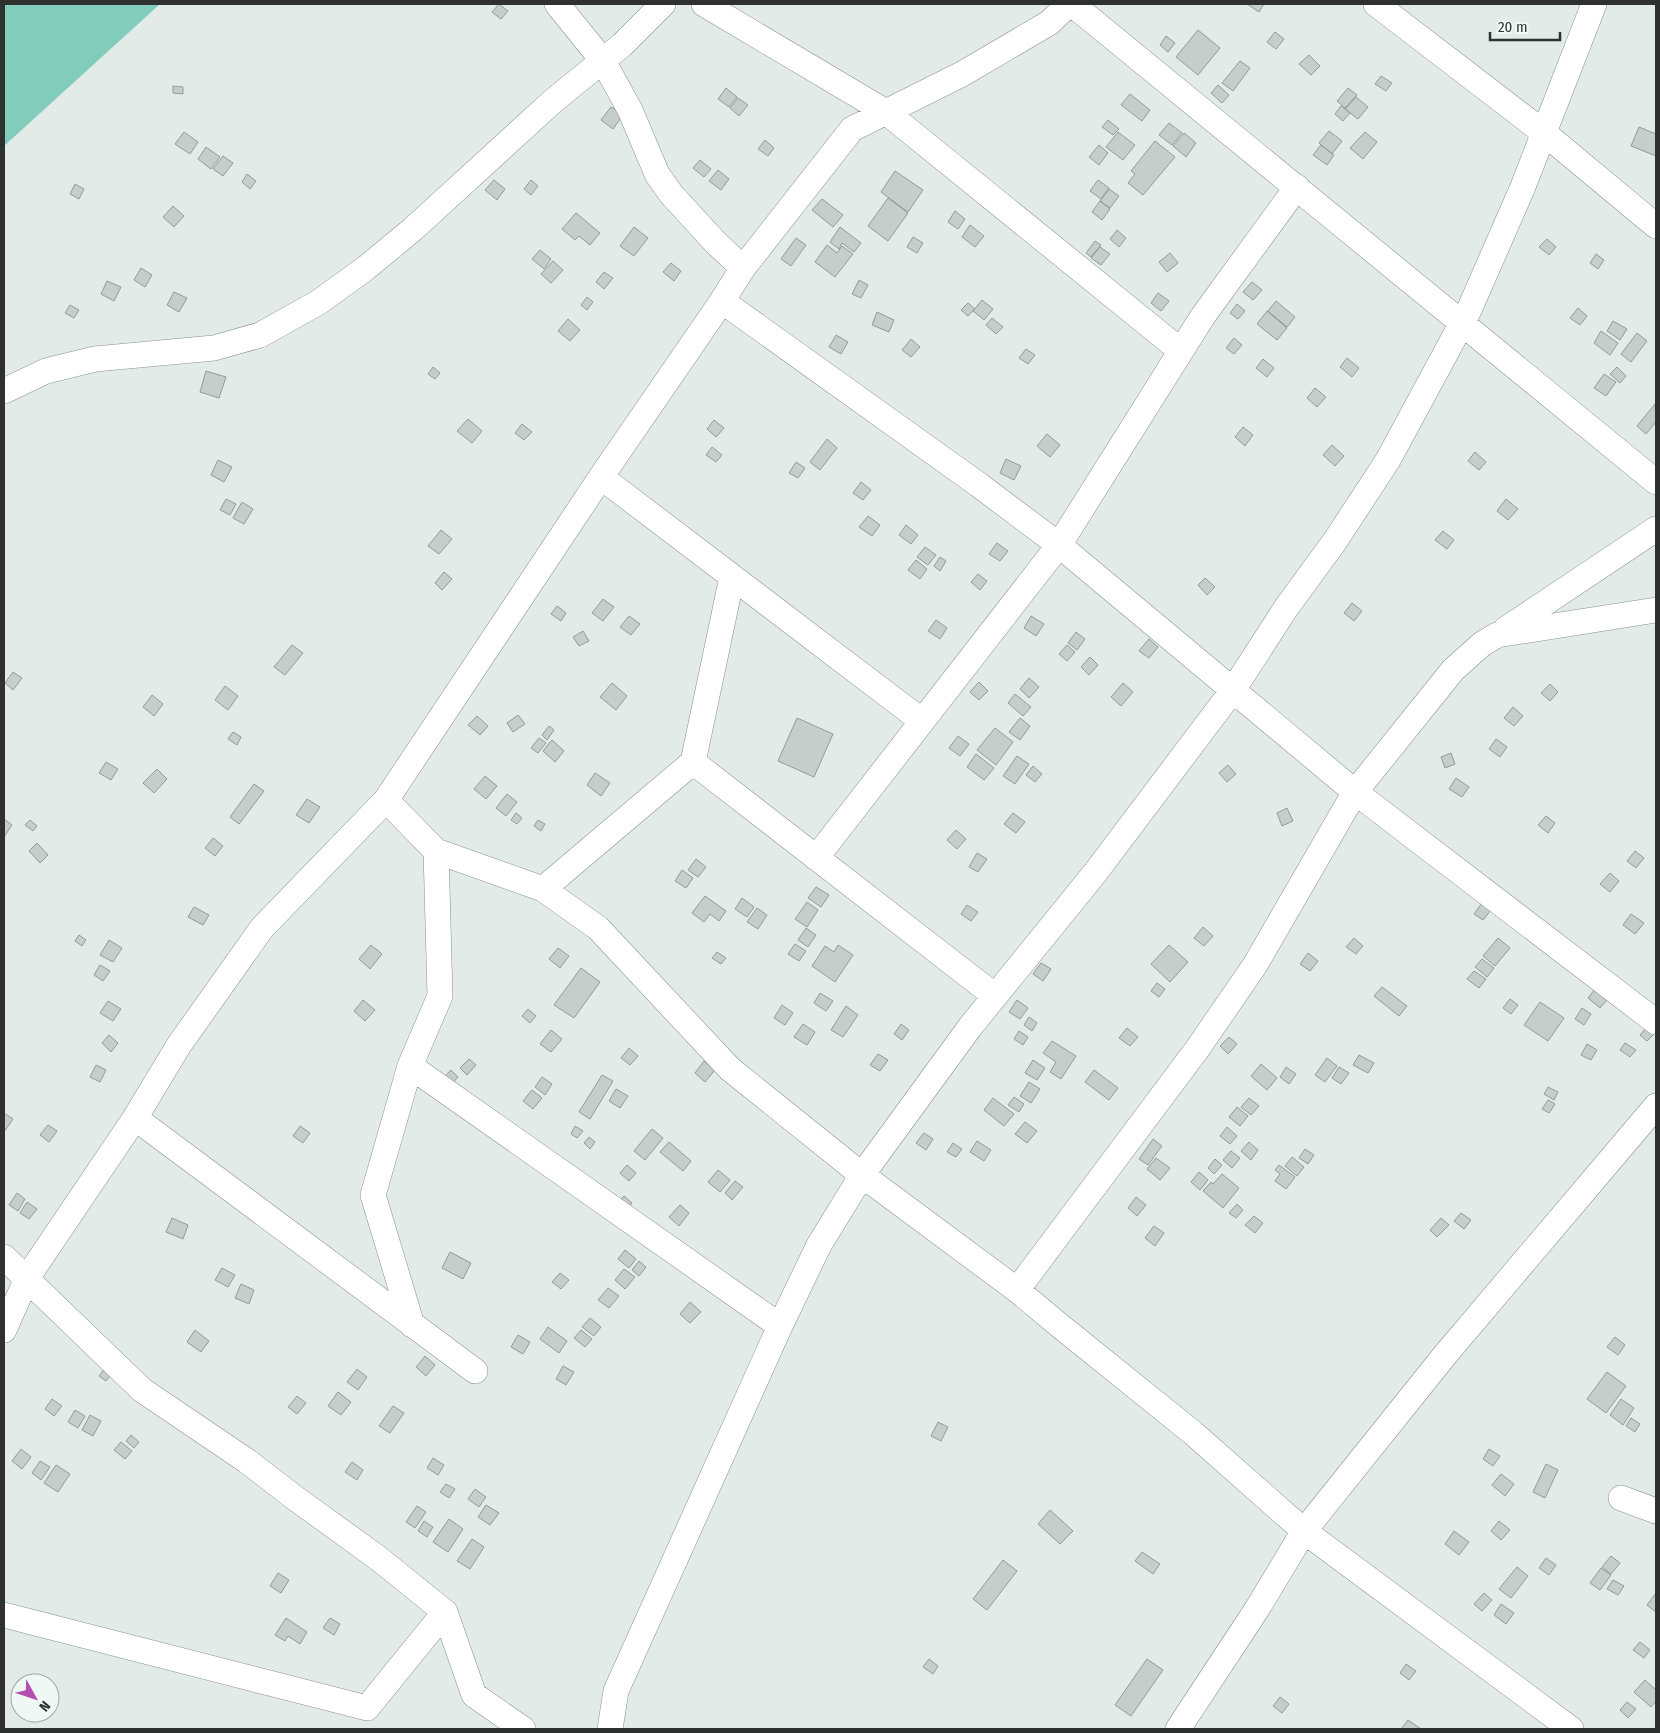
<svg xmlns="http://www.w3.org/2000/svg" width="1660" height="1733" font-family="'Fira Sans Condensed',sans-serif">
	<style>
		.green { fill: #82ccbc }
		.building { fill: #c6cecc; stroke: #939a99 }
		.lines { fill: none; stroke-linecap: round; stroke-linejoin: round }
		.street-casing { stroke: #8a918f; stroke-width: 26 }
		.street { stroke: #fff; stroke-width: 25 }
	</style>
	<rect width="100%" height="100%" fill="#e2ebe8"/>
	<path class="green" d="M4 4H160L4 146Z"/>
	<path class="building" d="M499 4 508 11 501 19 492 12Z
		M1247 4H1264L1259 12Z
		M1198 30 1220 48 1198 75 1176 57Z
		M1275 32 1284 39 1276 49 1267 42Z
		M1166 36 1175 43 1168 52 1160 45Z
		M1309 55 1320 66 1311 75 1299 64Z
		M1240 61 1250 68 1233 91 1222 83Z
		M1381 76 1392 83 1386 91 1375 84Z
		M1218 85 1229 95 1222 103 1211 93Z
		M173 86 183 87V94L173 93Z
		M726 88 737 97 729 107 718 99Z
		M1348 88 1357 95 1345 108 1337 101Z
		M1130 94 1150 110 1142 121 1121 105Z
		M1356 97 1368 107 1358 119 1345 109Z
		M738 98 748 105 739 116 730 108Z
		M1341 106 1350 113 1343 121 1335 114Z
		M611 107 623 115 613 129 601 120Z
		M1108 120 1119 129 1113 135 1102 127Z
		M1169 123 1182 133 1172 145 1159 135Z
		M1639 127 1656 134V156L1631 146Z
		M1329 131 1342 141 1332 154 1319 143Z
		M184 132 198 142 190 154 175 144Z
		M1118 132 1135 145 1123 160 1106 147Z
		M1365 132 1377 142 1363 159 1350 148Z
		M1184 133 1196 143 1186 157 1173 146Z
		M765 140 774 148 768 156 758 149Z
		M1155 141 1175 157 1143 195 1128 183 1135 174 1131 171Z
		M1099 145 1108 153 1099 165 1089 157Z
		M1321 145 1334 155 1327 165 1313 155Z
		M206 147 220 157 211 169 198 159Z
		M223 156 233 163 223 176 213 169Z
		M700 160 711 169 704 177 693 168Z
		M718 170 729 179 721 190 709 181Z
		M895 171 923 190 908 212 881 192Z
		M247 174 256 181 250 189 242 182Z
		M494 180 505 189 497 200 485 190Z
		M531 180 538 186 531 195 524 189Z
		M1098 180 1109 188 1101 199 1090 191Z
		M75 184 84 189 79 199 70 194Z
		M1109 189 1119 196 1110 208 1100 201Z
		M888 198 908 213 888 241 868 226Z
		M822 199 843 215 833 227 812 210Z
		M1100 201 1110 209 1102 220 1092 212Z
		M173 206 184 216 174 227 163 217Z
		M955 211 965 219 958 229 948 222Z
		M576 213 600 233 590 245 579 236 575 240 562 229Z
		M970 225 984 236 975 247 962 237Z
		M634 227 648 238 634 256 620 246Z
		M840 227 861 243 854 252 842 243 839 249 830 242Z
		M1117 230 1126 238 1119 247 1110 239Z
		M913 237 923 243 917 253 907 247Z
		M796 238 806 245 791 266 781 259Z
		M1547 239 1556 247 1549 255 1539 247Z
		M1095 241 1101 245 1091 257 1086 253Z
		M827 245 837 253 842 246 853 254 835 277 815 262Z
		M1100 247 1110 254 1101 265 1091 258Z
		M540 250 551 259 544 269 532 259Z
		M1170 253 1178 263 1167 272 1159 262Z
		M1596 254 1604 260 1598 269 1590 263Z
		M553 261 563 270 551 283 541 274Z
		M671 263 681 271 674 281 663 272Z
		M141 268 152 275 145 287 134 280Z
		M604 272 613 278 604 289 596 282Z
		M859 280 868 285 861 298 852 294Z
		M107 281 121 287 114 301 101 294Z
		M1252 282 1262 290 1253 300 1243 292Z
		M174 292 187 298 179 312 167 305Z
		M1158 293 1169 301 1161 311 1151 303Z
		M587 297 593 302 587 310 581 305Z
		M982 300 993 309 984 320 973 311Z
		M1276 301 1295 317 1287 327 1268 311Z
		M968 303 975 309 968 316 961 310Z
		M1237 304 1245 311 1238 319 1230 313Z
		M70 305 79 310 74 318 65 313Z
		M1578 308 1587 316 1580 325 1570 318Z
		M1267 311 1287 328 1277 340 1257 324Z
		M877 312 894 320 889 332 872 325Z
		M992 318 1003 327 996 334 986 325Z
		M568 319 580 330 570 341 558 331Z
		M1613 321 1627 329 1620 340 1607 331Z
		M1601 331 1618 343 1610 355 1594 343Z
		M1637 333 1647 341 1631 362 1621 354Z
		M836 335 848 342 841 354 829 347Z
		M1234 338 1242 345 1234 354 1226 348Z
		M911 339 920 347 911 357 902 350Z
		M1026 349 1035 355 1028 364 1019 358Z
		M1347 358 1359 368 1352 377 1340 367Z
		M1263 359 1274 368 1267 377 1256 368Z
		M433 367 440 373 435 379 428 374Z
		M1617 367 1626 376 1620 383 1610 374Z
		M206 371 226 377 219 398 200 392Z
		M1604 374 1616 382 1606 396 1594 388Z
		M1315 388 1326 397 1317 407 1307 398Z
		M1655 404 1656 422 1646 434 1637 426Z
		M468 419 482 431 472 443 457 431Z
		M714 420 724 428 716 437 707 429Z
		M522 424 532 432 524 440 515 433Z
		M1243 427 1253 435 1245 446 1235 437Z
		M1047 434 1060 445 1050 457 1037 446Z
		M827 439 837 448 820 470 810 462Z
		M1332 445 1344 456 1335 466 1323 455Z
		M712 447 722 455 716 462 706 455Z
		M1475 452 1486 462 1479 470 1468 461Z
		M1006 459 1021 466 1014 480 1000 473Z
		M218 460 232 467 224 482 211 475Z
		M796 462 805 468 798 478 789 473Z
		M861 482 871 490 863 500 853 493Z
		M226 499 236 504 230 515 220 510Z
		M1506 499 1518 509 1508 520 1497 511Z
		M242 502 253 509 244 524 233 518Z
		M868 516 880 525 872 536 859 527Z
		M906 525 918 535 911 544 899 535Z
		M441 530 452 539 439 554 428 546Z
		M1443 531 1454 540 1447 549 1435 540Z
		M997 543 1008 551 1000 561 989 554Z
		M925 547 936 555 928 565 917 557Z
		M940 557 946 561 940 571 934 566Z
		M916 560 927 569 920 579 908 570Z
		M444 572 452 579 442 590 435 583Z
		M978 574 987 581 980 590 971 582Z
		M1205 578 1215 587 1207 595 1198 585Z
		M603 599 614 607 603 621 592 613Z
		M1352 603 1362 611 1354 621 1344 613Z
		M557 606 566 613 561 621 551 614Z
		M629 616 640 624 631 635 620 627Z
		M1031 616 1044 624 1036 636 1024 628Z
		M936 620 947 628 940 639 928 631Z
		M583 631 589 641 579 646 573 637Z
		M1076 632 1085 639 1077 650 1068 643Z
		M1149 639 1158 647 1149 658 1139 651Z
		M292 645 303 653 285 675 274 667Z
		M1067 645 1075 652 1067 661 1059 654Z
		M1090 657 1098 665 1089 675 1081 667Z
		M13 672 22 678 13 690 5 683Z
		M1029 678 1039 687 1029 698 1020 689Z
		M979 682 988 691 979 700 970 692Z
		M612 683 627 696 616 710 600 697Z
		M1123 683 1133 692 1121 706 1111 697Z
		M1550 684 1558 692 1550 701 1541 693Z
		M225 686 238 696 228 710 215 700Z
		M1015 694 1031 707 1023 716 1008 703Z
		M152 695 163 704 154 716 143 707Z
		M1513 707 1523 716 1514 726 1504 718Z
		M518 715 525 724 513 732 507 723Z
		M477 716 488 726 480 735 468 725Z
		M797 718 833 734 814 777 778 761Z
		M1020 718 1030 726 1020 740 1009 732Z
		M549 726 554 730 547 740 542 735Z
		M995 728 1013 742 996 765 977 750Z
		M233 732 241 737 237 745 228 739Z
		M958 736 969 744 960 756 949 748Z
		M539 738 546 743 538 753 531 748Z
		M1496 739 1507 747 1500 757 1489 749Z
		M552 740 564 751 555 762 543 751Z
		M1451 753 1455 764 1445 768 1441 757Z
		M976 754 994 768 984 780 967 767Z
		M1017 756 1029 764 1015 784 1003 776Z
		M106 762 118 769 111 780 99 773Z
		M1228 765 1236 774 1227 782 1219 773Z
		M1033 766 1042 774 1035 782 1026 775Z
		M157 769 167 779 154 793 143 783Z
		M595 773 610 783 601 796 587 785Z
		M485 776 497 786 486 799 474 789Z
		M1456 778 1469 787 1462 797 1449 789Z
		M254 784 264 791 239 824 230 817Z
		M507 794 517 802 506 816 496 808Z
		M307 799 320 807 309 823 296 815Z
		M1287 808 1293 821 1282 826 1277 813Z
		M516 813 522 818 517 824 511 820Z
		M1013 813 1025 822 1016 833 1004 824Z
		M1546 816 1555 823 1548 833 1538 825Z
		M4 819 12 825 4 837Z
		M30 820 37 826 33 831 25 825Z
		M538 820 545 824 541 831 534 826Z
		M956 830 966 839 957 849 947 840Z
		M213 838 223 846 215 856 205 848Z
		M37 843 48 855 40 863 29 851Z
		M1635 851 1644 858 1636 868 1627 861Z
		M977 853 987 859 978 872 969 867Z
		M696 859 706 867 698 877 688 870Z
		M682 870 693 878 686 888 675 881Z
		M1610 873 1619 881 1610 892 1600 884Z
		M816 887 829 895 821 907 808 898Z
		M705 896 726 911 719 921 710 914 704 922 692 913Z
		M742 898 754 907 747 917 735 909Z
		M807 902 818 910 807 927 795 919Z
		M1482 903 1491 910 1483 920 1474 914Z
		M967 905 978 912 971 921 961 914Z
		M194 907 209 915 203 925 188 917Z
		M757 908 767 915 758 929 747 922Z
		M1631 914 1644 923 1635 934 1623 925Z
		M1203 927 1213 936 1204 946 1194 938Z
		M806 928 816 935 808 947 798 940Z
		M79 935 86 940 82 946 75 941Z
		M1354 938 1363 946 1356 954 1346 947Z
		M1498 938 1510 948 1495 966 1483 956Z
		M109 940 122 948 113 962 100 955Z
		M795 944 806 951 799 961 788 954Z
		M371 945 382 954 370 969 359 959Z
		M838 945 853 955 835 982 812 966 825 946 834 952Z
		M1169 945 1188 962 1170 982 1151 964Z
		M558 948 569 956 560 968 549 959Z
		M717 952 726 958 721 964 712 958Z
		M1308 953 1318 961 1310 971 1300 964Z
		M1482 959 1494 968 1487 977 1475 967Z
		M1041 963 1051 969 1043 981 1033 974Z
		M100 965 110 971 103 981 94 975Z
		M581 968 600 982 574 1018 554 1005Z
		M1474 971 1486 979 1479 988 1467 979Z
		M1157 983 1165 989 1159 997 1151 991Z
		M1382 987 1407 1006 1399 1016 1374 996Z
		M1595 989 1608 999 1600 1008 1588 998Z
		M820 993 833 1001 826 1011 814 1003Z
		M1510 999 1518 1005 1511 1014 1503 1008Z
		M363 1000 375 1010 365 1021 354 1011Z
		M1017 1000 1028 1008 1020 1019 1009 1012Z
		M108 1001 121 1009 113 1021 100 1013Z
		M1540 1002 1564 1018 1548 1041 1524 1025Z
		M782 1005 793 1013 785 1025 774 1018Z
		M846 1006 858 1015 843 1037 831 1030Z
		M1582 1008 1591 1014 1584 1025 1575 1019Z
		M528 1009 536 1016 530 1023 522 1016Z
		M1029 1017 1037 1023 1032 1031 1024 1025Z
		M803 1024 815 1032 807 1045 794 1037Z
		M901 1024 909 1030 902 1040 894 1034Z
		M1647 1027 1654 1034 1647 1041 1640 1035Z
		M1127 1028 1138 1037 1130 1046 1119 1038Z
		M551 1030 562 1039 551 1052 540 1044Z
		M1019 1031 1028 1037 1023 1045 1014 1039Z
		M109 1035 118 1043 111 1052 102 1043Z
		M1229 1037 1237 1044 1228 1054 1220 1046Z
		M1052 1041 1076 1056 1061 1079 1050 1072 1056 1062 1043 1053Z
		M1625 1043 1636 1050 1630 1057 1620 1050Z
		M1587 1044 1597 1050 1591 1060 1581 1055Z
		M629 1048 638 1056 630 1065 621 1058Z
		M878 1054 888 1060 880 1071 870 1065Z
		M1359 1055 1374 1063 1368 1073 1353 1065Z
		M1327 1058 1337 1066 1325 1082 1315 1075Z
		M469 1059 476 1065 467 1075 460 1068Z
		M1033 1060 1045 1068 1037 1080 1025 1073Z
		M704 1061 715 1070 705 1082 695 1073Z
		M1261 1064 1277 1078 1267 1090 1251 1076Z
		M96 1065 106 1070 100 1082 90 1077Z
		M1286 1067 1296 1074 1289 1084 1280 1077Z
		M1339 1067 1349 1073 1341 1084 1332 1078Z
		M451 1070 458 1077 451 1085 443 1078Z
		M1094 1070 1118 1088 1109 1100 1085 1082Z
		M602 1075 613 1081 590 1119 579 1112Z
		M542 1077 552 1084 545 1095 535 1087Z
		M1029 1082 1040 1089 1031 1103 1020 1096Z
		M1548 1087 1558 1092 1554 1100 1544 1094Z
		M616 1089 628 1096 620 1108 609 1101Z
		M532 1090 542 1098 533 1109 523 1101Z
		M1014 1097 1024 1104 1019 1112 1008 1105Z
		M993 1098 1014 1114 1004 1126 984 1110Z
		M1249 1098 1259 1106 1251 1115 1241 1107Z
		M1548 1100 1555 1104 1549 1113 1542 1109Z
		M1237 1107 1248 1116 1240 1126 1229 1117Z
		M4 1113 13 1119 4 1132Z
		M1025 1122 1037 1131 1027 1143 1015 1134Z
		M48 1125 57 1131 49 1142 40 1135Z
		M300 1126 310 1133 303 1143 293 1136Z
		M575 1126 583 1131 577 1138 571 1134Z
		M1227 1127 1237 1136 1230 1144 1220 1136Z
		M652 1129 663 1138 645 1160 634 1151Z
		M924 1133 933 1139 926 1150 916 1143Z
		M589 1137 595 1142 590 1149 584 1143Z
		M1153 1139 1162 1146 1148 1165 1139 1159Z
		M977 1141 991 1150 984 1161 970 1152Z
		M669 1142 691 1161 683 1171 660 1152Z
		M1249 1142 1258 1150 1251 1160 1241 1151Z
		M953 1143 962 1149 956 1157 947 1152Z
		M1305 1149 1314 1155 1308 1164 1299 1158Z
		M1231 1151 1240 1158 1232 1168 1223 1160Z
		M1292 1157 1304 1167 1297 1176 1285 1166Z
		M1156 1158 1170 1168 1160 1180 1147 1169Z
		M1215 1159 1222 1165 1214 1174 1208 1168Z
		M627 1165 636 1173 629 1181 620 1173Z
		M1279 1165 1295 1177 1286 1189 1275 1181 1280 1174 1275 1170Z
		M718 1170 730 1180 720 1192 708 1182Z
		M1199 1172 1208 1180 1200 1190 1191 1182Z
		M1222 1174 1239 1188 1223 1208 1203 1191 1211 1182 1213 1184Z
		M735 1181 743 1187 732 1200 725 1193Z
		M17 1193 25 1199 18 1211 9 1205Z
		M624 1196 632 1203 625 1212 616 1205Z
		M1136 1197 1146 1205 1137 1216 1128 1208Z
		M27 1202 37 1209 29 1219 20 1213Z
		M1237 1204 1243 1210 1236 1218 1229 1213Z
		M680 1205 689 1213 679 1226 669 1217Z
		M1461 1213 1471 1220 1464 1229 1454 1221Z
		M1254 1216 1263 1223 1255 1233 1245 1225Z
		M172 1218 188 1225 183 1239 166 1232Z
		M1441 1218 1449 1225 1437 1237 1430 1230Z
		M1154 1226 1164 1233 1155 1246 1145 1238Z
		M625 1250 636 1259 629 1268 618 1259Z
		M450 1252 471 1263 463 1279 442 1268Z
		M639 1261 646 1267 639 1276 632 1270Z
		M222 1268 235 1275 228 1287 215 1280Z
		M624 1269 635 1277 625 1289 615 1280Z
		M560 1273 569 1280 561 1289 552 1282Z
		M241 1284 254 1290 249 1304 235 1298Z
		M608 1288 619 1296 609 1308 598 1300Z
		M690 1302 701 1312 690 1323 680 1314Z
		M590 1318 601 1327 594 1336 582 1327Z
		M548 1327 567 1341 559 1353 540 1339Z
		M195 1330 209 1341 201 1352 187 1342Z
		M581 1330 592 1339 585 1347 574 1338Z
		M518 1335 530 1342 523 1354 511 1347Z
		M1615 1337 1625 1345 1618 1355 1607 1347Z
		M425 1356 435 1365 426 1376 416 1367Z
		M563 1366 574 1372 566 1385 556 1379Z
		M106 1367 113 1372 106 1381 99 1376Z
		M357 1369 367 1377 358 1390 347 1382Z
		M1607 1372 1626 1386 1606 1413 1587 1399Z
		M338 1392 351 1402 341 1415 328 1406Z
		M297 1396 306 1403 297 1414 288 1407Z
		M52 1399 62 1406 54 1416 45 1409Z
		M1621 1399 1634 1408 1623 1425 1610 1415Z
		M393 1406 404 1413 390 1433 379 1426Z
		M75 1410 85 1416 78 1428 68 1422Z
		M90 1415 101 1421 93 1436 82 1430Z
		M1631 1418 1640 1424 1635 1432 1626 1426Z
		M938 1422 948 1427 941 1441 931 1436Z
		M131 1435 139 1442 134 1448 126 1441Z
		M121 1442 132 1451 125 1459 114 1450Z
		M21 1449 31 1457 22 1469 12 1461Z
		M1489 1449 1500 1456 1493 1466 1483 1459Z
		M433 1458 444 1465 438 1475 427 1468Z
		M40 1461 50 1467 41 1480 32 1473Z
		M352 1462 363 1470 357 1480 345 1472Z
		M1546 1464 1558 1470 1545 1498 1533 1492Z
		M56 1465 70 1474 58 1492 44 1483Z
		M1501 1474 1514 1484 1505 1496 1492 1485Z
		M446 1484 455 1489 449 1498 440 1492Z
		M475 1489 486 1497 479 1507 468 1499Z
		M486 1505 499 1513 490 1525 478 1517Z
		M417 1506 426 1512 415 1528 406 1522Z
		M1050 1510 1073 1531 1060 1544 1038 1524Z
		M449 1519 463 1529 448 1552 433 1542Z
		M424 1521 433 1527 427 1537 418 1531Z
		M1499 1521 1510 1530 1501 1540 1491 1531Z
		M1454 1531 1469 1542 1459 1555 1445 1544Z
		M472 1539 484 1547 470 1569 457 1561Z
		M1142 1552 1160 1564 1153 1574 1135 1561Z
		M1611 1556 1620 1563 1611 1574 1602 1567Z
		M1546 1558 1556 1565 1549 1575 1539 1568Z
		M1003 1560 1017 1571 987 1610 973 1599Z
		M1517 1567 1528 1576 1511 1598 1499 1589Z
		M1601 1568 1611 1575 1600 1590 1590 1583Z
		M278 1573 289 1580 281 1593 270 1586Z
		M1613 1580 1624 1586 1618 1595 1607 1589Z
		M1484 1593 1492 1600 1482 1611 1474 1604Z
		M1656 1593V1612L1647 1605Z
		M1501 1604 1514 1613 1506 1624 1494 1615Z
		M286 1618 307 1632 300 1644 288 1636 285 1641 275 1635Z
		M330 1618 340 1624 334 1635 323 1628Z
		M1640 1642 1650 1650 1644 1658 1633 1650Z
		M929 1659 938 1666 933 1674 923 1667Z
		M1147 1659 1163 1670 1131 1716 1115 1705Z
		M1406 1664 1416 1671 1409 1680 1400 1673Z
		M1645 1680 1656 1690V1701L1651 1707 1634 1692Z
		M1280 1697 1289 1704 1282 1713 1273 1706Z
		M1627 1702 1636 1709 1628 1718 1620 1710Z
		M1408 1720 1421 1729H1401Z"/>
	<g class="lines">
		<defs>
			<path id="street" d="M557 4 603 61 630 110 657 174 671 194 716 243 743 268
				M704 4 886 112 1181 351
				M1072 4 1656 482
				M1376 4 1543 132 1656 226
				M722 301 979 485 1059 545 1355 792 1656 1022
				M4 391 46 371 95 359 214 348 260 335 319 302 366 268 413 229 553 101 622 45 663 4
				M601 477 922 721
				M1506 629 1656 529
				M693 762 995 996
				M386 800 436 851 543 889 598 928 730 1069 862 1175 1017 1290 1059 1325 1193 1433 1304 1531 1571 1729
				M816 858 1059 545 1203 316 1297 187
				M543 889 693 762 732 577
				M410 1066 780 1326
				M135 1118 475 1371
				M4 1257 142 1390 247 1461 295 1498 378 1558 445 1612 474 1695 523 1729
				M1017 1290 1198 1048 1255 965 1355 792 1453 670 1482 644 1497 635 1656 610
				M412 1325 373 1195 410 1066 440 996 436 851
				M4 1330 27 1278 135 1118 179 1045 262 928 386 800 601 477 722 301 743 268 852 129 962 74 1049 23 1069 4
				M1621 1498 1656 1511
				M4 1615 367 1708 445 1612
				M610 1729 616 1691 780 1326 819 1245 862 1175 970 1027 1095 873 1233 690 1286 608 1335 541 1388 460 1469 310 1522 189 1594 4
				M1178 1729 1257 1609 1304 1531 1445 1355 1656 1106"/>
		</defs>
		<use href="#street" class="street-casing"/>
		<use href="#street" class="street"/>
	</g>
	<rect width="1660" height="1733" fill="none" stroke="#2e3130" stroke-width="10"/>
	<g transform="translate(35 1698) rotate(130)"><circle r="24" fill="#f0f8f6" stroke="#a2a8a7"/>
	<path d="M0-4L9 19L0 12L-9 19Z" fill="#b64eb2"/>
	<text y="-8" font-size="14" font-weight="bold" text-anchor="middle" fill="#2e3130">N</text>
	</g>
	<path d="M1490 32v8h70v-8" fill="none" stroke="#2e3130" stroke-width="2.5"/>
	<text x="1498" y="32" font-size="15" fill="#2e3130" stroke="#f0f8f6" stroke-width="4" paint-order="stroke">20 m</text>
</svg>
